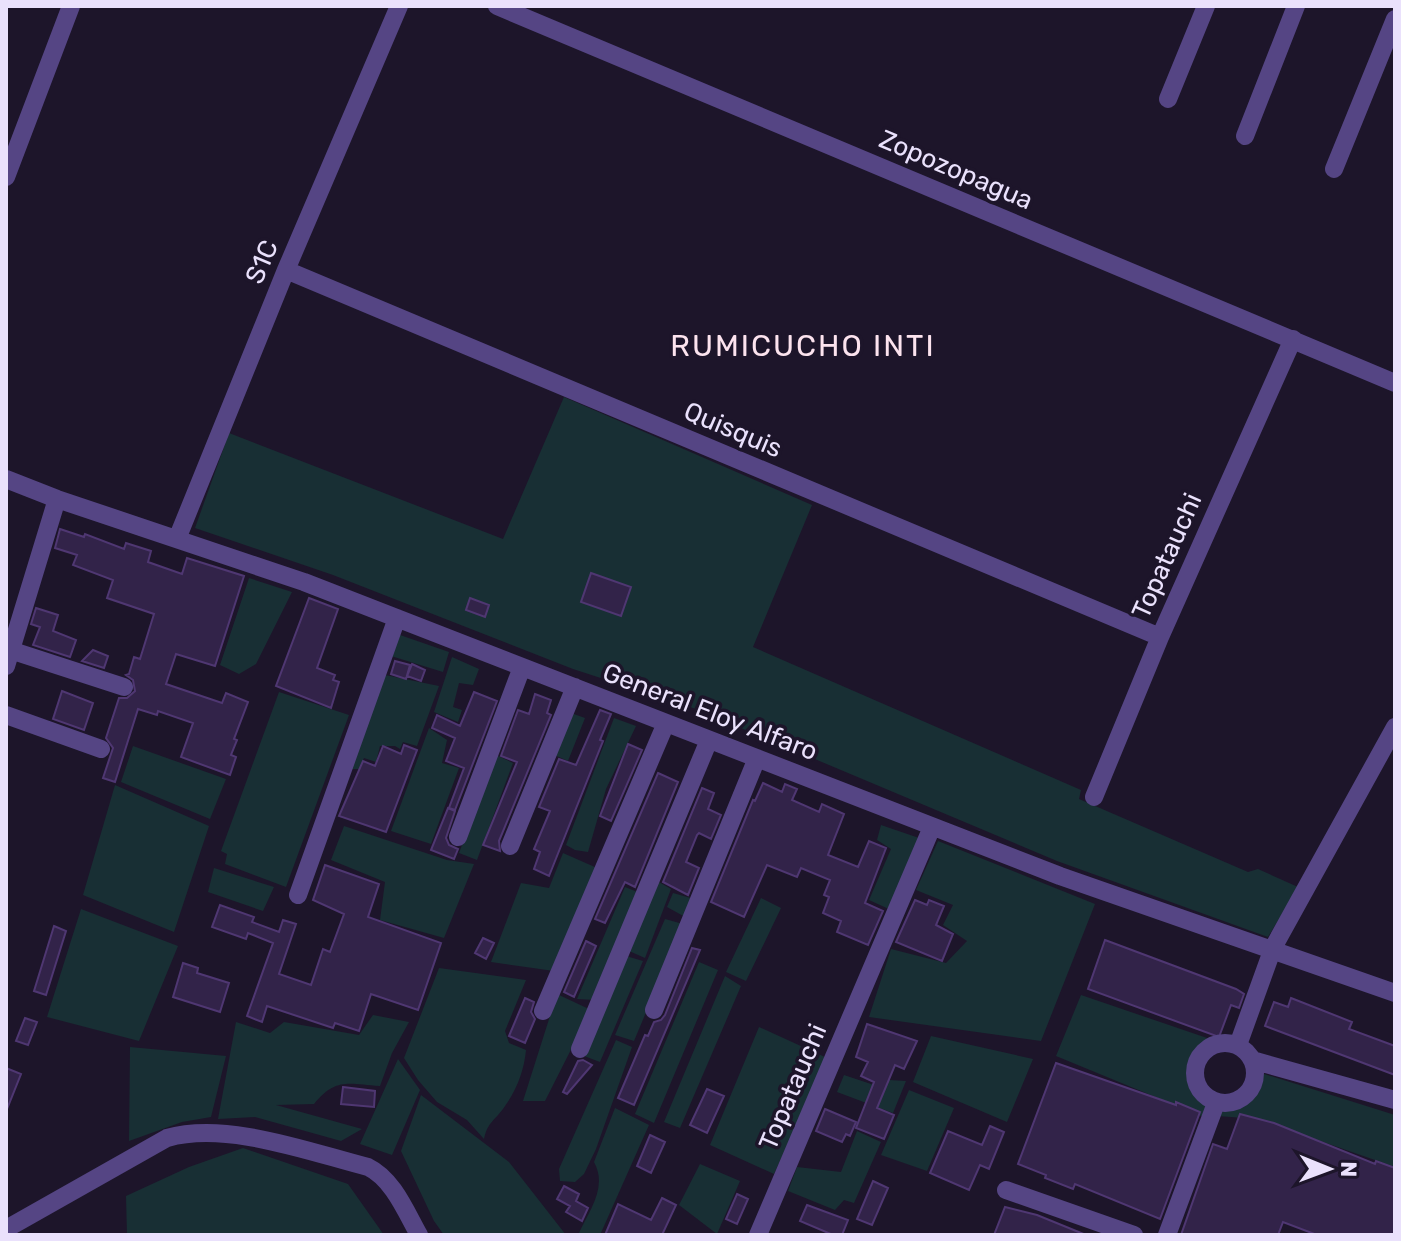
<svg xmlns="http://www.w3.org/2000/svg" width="1401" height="1241" font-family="Rubik,sans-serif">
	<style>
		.green { fill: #182f34 }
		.building { fill: #322349; stroke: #4f3772; stroke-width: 2 }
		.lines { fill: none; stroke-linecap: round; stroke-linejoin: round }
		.minor { stroke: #554584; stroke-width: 18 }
		.labels { text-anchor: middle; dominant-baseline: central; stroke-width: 7; stroke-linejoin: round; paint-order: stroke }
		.street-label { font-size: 26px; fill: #eae1fc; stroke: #1d152a }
		.quarter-label { font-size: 30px; letter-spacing: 2px; fill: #fce3ee; stroke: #1d152a }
	</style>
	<rect width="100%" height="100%" fill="#1d152a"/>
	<path class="green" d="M564 397 812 505 753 647 1081 790 1079 799 1248 872 1258 869 1298 887 1268 937 1057 861 696 709 573 669 333 575 195 528 229 433 503 539Z
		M249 578 292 592 256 664 239 674 220 665Z
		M400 635 449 652 443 672 391 656Z
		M452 657 479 669 473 685 459 683 453 707 462 710 458 722 434 712Z
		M385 675 439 686 417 746 403 742 400 749 395 746H380L376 762 364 758 359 769H350Z
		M279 692 349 715 286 887 225 864 227 854 221 851Z
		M571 713 585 718 568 761 552 754Z
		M614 718 636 726 606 789 588 852 575 850 566 845Z
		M429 728 447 740 442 763 459 768 431 844 391 831Z
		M133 746 226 779 210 819 121 782Z
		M496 755 513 763 477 860 459 853Z
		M115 785 209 826 174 932 83 895Z
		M881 825 922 839 891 910 869 900 891 849 877 840Z
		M344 826 447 860 474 864 444 938 380 920 385 882 331 860Z
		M938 841 1095 904 1041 1041 869 1017 891 949 946 963 967 941 943 925 953 905 916 890Z
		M563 853 597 868 554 971 491 962 521 883 549 888Z
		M214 868 274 887 263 911 208 892Z
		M657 881 671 889 645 958 629 951Z
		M625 887 640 893 596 1000 577 999Z
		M673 893 694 899 687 918 667 907Z
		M761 898 781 908 746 981 726 972Z
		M81 909 178 946 139 1041 47 1017Z
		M665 919 683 924 634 1041 615 1035Z
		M626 956 643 961 600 1062 584 1056Z
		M699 962 718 970 654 1123 635 1114Z
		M439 968 526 980 505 1031 509 1043 526 1050C524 1071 517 1089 505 1106 495 1121 488 1121 484 1139L467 1120 437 1102 418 1080 404 1058Z
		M725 976 741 986 680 1128 664 1122Z
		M557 994 591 1010 545 1101H523Z
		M1081 995 1210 1039C1183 1057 1179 1087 1209 1105L1204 1117 1056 1056Z
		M373 1015 409 1022 392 1053 380 1086C348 1084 336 1077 314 1104L276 1105 362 1129 341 1141 255 1117 218 1119 236 1022 270 1033 284 1022 359 1035Z
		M759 1027 827 1058 774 1174 710 1145Z
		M931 1036 1033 1059 1007 1122 913 1082Z
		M616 1040 632 1047 596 1149 584 1174 575 1182 560 1181 559 1169Z
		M130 1047 226 1056 211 1117 182 1122 129 1141Z
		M398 1059 420 1090 392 1155 360 1144Z
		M1261 1073 1395 1115V1167L1257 1119 1218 1116 1220 1109C1245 1112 1257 1095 1261 1073Z
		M844 1075 883 1088 889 1080 906 1081 893 1113 837 1092Z
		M909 1090 954 1108 927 1171 881 1155Z
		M421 1095 509 1162 566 1235H444L434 1221 401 1151Z
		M615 1108 649 1125 600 1235H578C589 1211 608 1187 594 1162Z
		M857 1131 881 1142 854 1203 844 1200 835 1210 788 1191 797 1167 841 1172Z
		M243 1148 348 1184 384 1235H127L126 1196 189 1167Z
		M700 1164 740 1181 717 1234 679 1205Z"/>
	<path class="building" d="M60 529 84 537 85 534 124 549 126 543 151 551 148 562 182 574 187 558 244 576 215 666 176 654 166 684 222 703 226 693 248 702 234 739 237 740 231 755 236 757 230 775 181 757 193 723 158 711 157 715 138 709 115 782 103 778 113 748 106 738 119 698H127L135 691 133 680 126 675 129 674 134 657 140 659 154 614 107 598 113 580 73 565 77 555 55 548Z
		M591 573 631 587 621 616 581 602Z
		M309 598 338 609 317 668 335 675 333 680 339 682 331 708 276 686Z
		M470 598 489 605 485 617 466 610Z
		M36 608 58 615 53 631 76 640 70 657 33 645 40 627 31 624Z
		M93 650 108 656 104 668 82 661Z
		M395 661 410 665 406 679 391 674Z
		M412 664 425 670 421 681 407 676Z
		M62 691 93 703 84 730 53 719Z
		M474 692 497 701 455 810 449 808 464 768 446 761 455 738 432 728 437 715 460 726Z
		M535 694 551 700 547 713 551 715 499 841 500 851 483 845 517 762 501 756 518 710 529 714Z
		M600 710 611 714 600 740 603 741 549 876 534 869 540 852 534 849 550 811 539 807 559 759 576 765Z
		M628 744 642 750 611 821 600 816Z
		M404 745 417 750 386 832 339 816 363 761 375 766 383 746 401 754Z
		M658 773 678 782 635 887 625 882 605 923 595 919Z
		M763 783 782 792 785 784 797 789 792 800 819 812 822 804 844 814 828 855 858 867 869 841 886 848 865 903 883 911 868 945 837 932 841 921 823 913 829 897 824 895 830 880 801 868 797 877 767 865 744 917 711 902 753 800 755 801Z
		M702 788 714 793 708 809 721 815 711 839 699 833 697 835 686 862 699 868 688 895 663 882Z
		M448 808 455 811 446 838 449 845 458 849 454 859 431 850Z
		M325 865 379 884 368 917 441 943 418 1010 371 994 359 1031 335 1023 333 1028 267 1006 262 1022 247 1016 273 943 248 933 246 939 212 927 220 905 254 917 252 922 279 932 283 920 296 924 279 974 311 985 323 949 330 952 344 914 313 900Z
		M915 900 927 905 929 900 944 906 936 925 953 934 942 961 896 942Z
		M54 926 66 931 46 995 34 991Z
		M483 938 494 943 486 959 475 953Z
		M1105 940 1236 989 1244 994 1239 1008 1231 1005 1219 1037 1088 989Z
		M586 941 596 946 574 997 564 992Z
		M692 948 700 950 634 1105 618 1098 645 1035 648 1036 654 1022 661 1020 665 1015Z
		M183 963 198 968 197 973 229 983 220 1012 173 997Z
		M525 998 534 1002 531 1012 535 1019 525 1043 509 1036Z
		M1291 998 1352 1022 1349 1029 1395 1046V1075L1265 1026 1274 1002 1288 1007Z
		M25 1018 37 1022 28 1045 16 1041Z
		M867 1024 917 1041 904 1069 895 1065 877 1108 894 1115 884 1139 856 1128 874 1082 861 1076 868 1062 856 1057Z
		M583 1060 592 1065 567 1094 563 1092 578 1061Z
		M1056 1063 1176 1105V1102L1200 1112 1160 1219 1075 1184 1073 1189 1045 1178 1046 1175 1018 1164Z
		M6 1068 21 1074 7 1109H6Z
		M343 1087 375 1091 374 1107 341 1104Z
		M707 1089 724 1096 707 1133 690 1125Z
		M825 1109 856 1122 850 1136 846 1134 842 1142 816 1131Z
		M1240 1114 1274 1123 1375 1164 1376 1161 1395 1168V1235H1317L1283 1222 1278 1235H1181L1213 1144 1227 1149Z
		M990 1126 1004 1132 989 1169 980 1165 969 1190 930 1173 948 1131 982 1145Z
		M650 1135 665 1142 651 1173 637 1166Z
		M873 1181 888 1188 872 1225 857 1219Z
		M564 1186 579 1194 576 1201 588 1208 582 1221 566 1212 570 1206 557 1199Z
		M737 1194 748 1199 737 1224 726 1219Z
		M662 1198 676 1205 662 1235H605L618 1204 651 1220Z
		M807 1205 848 1220 842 1235H833L800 1221Z
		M1005 1207 1037 1215 1086 1235H994Z"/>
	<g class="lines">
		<path class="minor" d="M497 6 1395 383
			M1168 99 1206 6
			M1245 136 1296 6
			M1334 169 1395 19
			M6 177 71 6
			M286 270 1160 637
			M6 479 57 499 304 582 1060 876 1395 993
			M177 539 286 270 399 6
			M10 650 124 687
			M6 666 57 499
			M6 715 101 749
			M1094 797 1160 637 1293 339
			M458 837 522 667
			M510 846 575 687
			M298 895 397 618
			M654 1010 757 758
			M543 1011 666 723
			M1195 1073a30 30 0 1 1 60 0a30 30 0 1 1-60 0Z
			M1238 1045 1273 948 1395 727
			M580 1049 709 740
			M1252 1060 1395 1100
			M1006 1190 1134 1235
			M6 1229 167 1138C227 1121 309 1152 368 1167 393 1179 406 1212 419 1235
			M758 1235 932 827
			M1167 1235 1216 1103"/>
	</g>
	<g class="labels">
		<g class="street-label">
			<text transform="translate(956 170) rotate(23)">Zopozopagua</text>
			<text transform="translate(262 262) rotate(-67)">S1C</text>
			<text transform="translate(733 430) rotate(23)">Quisquis</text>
			<text transform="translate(1167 556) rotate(-66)">Topatauchi</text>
			<text transform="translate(710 712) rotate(21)">General Eloy Alfaro</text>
			<text transform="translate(793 1087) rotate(-67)">Topatauchi</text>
		</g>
		<g class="quarter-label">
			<text x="803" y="346">RUMICUCHO INTI</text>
		</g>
	</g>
	<rect width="1401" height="1241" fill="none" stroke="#eae1fc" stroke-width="16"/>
	<g transform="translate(1329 1169) rotate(91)" stroke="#1d152a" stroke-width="6" paint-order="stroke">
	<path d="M0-6L14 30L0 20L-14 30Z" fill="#eae1fc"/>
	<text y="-12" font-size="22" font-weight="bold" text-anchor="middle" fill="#eae1fc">N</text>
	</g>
</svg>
